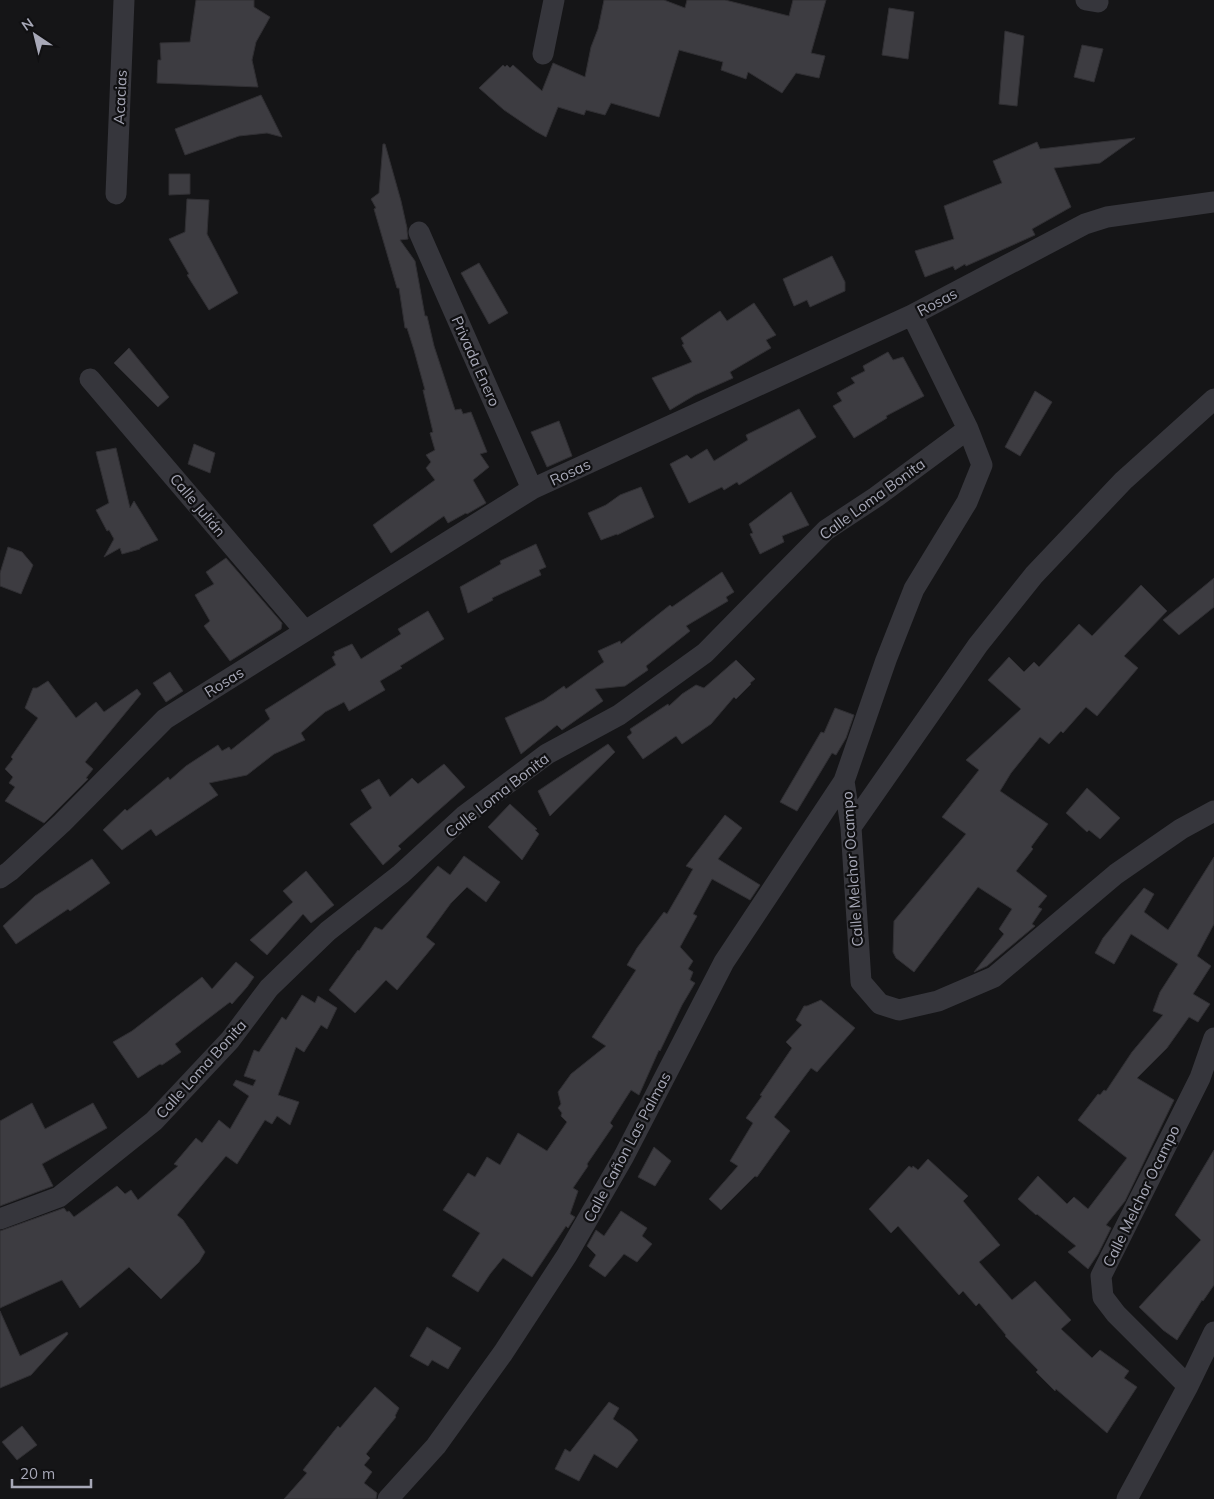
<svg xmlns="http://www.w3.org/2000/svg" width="1214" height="1499" font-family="Mulish,sans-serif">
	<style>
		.building { fill: #3d3c41; stroke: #302f33 }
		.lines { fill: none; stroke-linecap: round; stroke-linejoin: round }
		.street { stroke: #36363c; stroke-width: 21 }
		.labels { text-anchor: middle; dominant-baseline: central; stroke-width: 4.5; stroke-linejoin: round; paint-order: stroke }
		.street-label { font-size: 15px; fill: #a7a8b7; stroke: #101012 }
	</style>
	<rect width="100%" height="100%" fill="#151517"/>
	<path class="building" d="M196 0H254V7L270 17 256 42 252 60 258 87 157 83 158 60H161L160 43 190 42Z
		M604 0H664L685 8 687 0H725L789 16 793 0H826L811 53 825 56 819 78 796 73 782 93 748 72 746 79 721 70 723 62 679 50 659 117 611 103 605 115 586 110 584 115 558 107 546 137 535 131 504 110 479 88 503 65 505 67 507 65 510 68 513 65 542 91 553 63 585 77 591 47 598 29Z
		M889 8 914 12 908 59 882 55Z
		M1005 31 1024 36 1017 106 999 104Z
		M1082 45 1103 49 1094 82 1074 77Z
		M261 95 282 137 267 133 239 136 185 155 175 129Z
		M1135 138 1100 163 1054 168 1071 207 1032 229 1035 235 966 266 965 264 955 270 953 266 925 277 915 251 954 239 944 206 1002 183 993 161 1037 142 1040 149Z
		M383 144H385L401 201 407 228V231L408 239 400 240 415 261 425 316H427L434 346 455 410 461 409 463 414 471 412 487 452 480 454 489 467 473 480 486 503 467 514 466 513 448 523 444 516 391 553 373 525 435 480 426 468 431 462 426 455 435 450 430 433 433 432 423 390H425L414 350 407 328H405L399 288H397L374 209 376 208 371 199 379 193Z
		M169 174H190V194L169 195Z
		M187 199 209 200 207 234 238 293 209 310 187 275 189 274 169 239 185 232Z
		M832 256 845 282V291L810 307 807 300 794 306 783 279Z
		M479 263 508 313 489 324 461 273Z
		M754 303 776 335 766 340 771 348 730 372 733 378 695 395 670 410 652 378 692 362 682 345 684 344 681 338 720 311 727 321Z
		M129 348 169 397 158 407 114 363Z
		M888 352 893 360 903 357 924 396 886 416 887 418 854 438 833 406 842 401 837 393 855 383 851 378 865 371 863 366Z
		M1035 391 1052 402 1020 456 1005 447Z
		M799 409 816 437 739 485 737 482 724 490 722 487 689 503 670 464 687 455 691 459 707 449 714 461 748 440 746 435Z
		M559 421 572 456 547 467 531 432Z
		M194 444 215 453 210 473 188 464Z
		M116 448 130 508 134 501 158 540 140 548V549L122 554 120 548 104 557 114 539 109 530 107 531 96 510 109 503 96 452Z
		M641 487 654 517 617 535V534L601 540 588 513 606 505 620 495Z
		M791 492 809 525 782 536 784 542 760 554 750 534 753 533 749 524Z
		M536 544 546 567 539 570 541 575 492 598 493 600 468 613 460 587 501 564 500 561Z
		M8 547 22 552 33 565 21 594 0 586V573Z
		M226 558 282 623 281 629 230 661 204 626 210 621 195 595 214 584 206 572Z
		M722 572 734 592 726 597 728 601 686 626 690 631 646 666 648 670 625 686 595 689 603 701 562 730 557 725 521 754 505 718 544 700 564 686 566 689 604 662 598 651 620 641 621 644 670 605 672 607Z
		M1214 578V607L1179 635 1163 620Z
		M1141 585 1167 611 1124 656 1138 668 1097 716 1086 707 1063 733 1061 731 1049 744 1040 737 1011 773 1000 791 1048 824 1031 847 1033 849 1016 871 1047 896 1038 907 1042 909 1032 924 1035 926 987 966 974 972 1004 934 999 929 1012 909 978 887 914 972 896 958 893 952 894 921 966 834 942 817 979 770 966 760 1021 709 988 680 1009 657 1024 672 1034 662 1039 667 1079 624 1092 636Z
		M428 611 444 639 400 666 402 668 380 681 385 690 349 711 344 702 325 712 301 733 305 740 274 754 247 775 209 783 218 795 156 836 151 829 122 850 103 830 125 809 127 811 168 777 170 780 186 766 218 745 222 751 229 747 231 750 270 719 265 710 336 665 332 657 335 655 334 652 352 644 361 659 401 634 398 629Z
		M736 660 755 679 750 683 751 684 736 699 734 697 711 724 682 744 676 736 643 759 627 737 632 733 630 729 668 704 669 706 682 694 696 685 704 688Z
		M170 672 183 691 166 702 153 683Z
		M48 681 76 718 96 702 104 712 137 689 141 694 85 762 93 769 86 778 88 779 44 823 5 801 15 787 9 783 13 777 5 769 13 759 11 757 38 718 25 708 33 688H37Z
		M835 708 854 715 846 738 836 755 832 753 797 811 780 802 821 732 824 733Z
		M608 744 615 752 550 816 538 791Z
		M444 764 465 787 398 846 401 849 383 865 350 824 372 808 361 790 379 779 390 797 412 778 418 784Z
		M1087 788 1120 818 1100 839 1089 830 1087 832 1066 813Z
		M510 804 537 829 535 830 539 834 522 860 488 827Z
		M725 815 742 828 718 859 760 885 750 900 712 879 693 914 697 916 680 947 693 961 688 969 693 972 690 980 695 983 682 1005 660 1051 659 1050 639 1095 631 1090 610 1123 613 1126 587 1164 588 1166 573 1188 578 1191 570 1214 575 1217 568 1228 566 1226 532 1277 503 1258 490 1274 478 1292 452 1276 480 1233 443 1210 468 1173 475 1177 487 1157 500 1165 518 1133 547 1151 567 1122 561 1116 562 1113 558 1108 561 1104 558 1092 571 1074 606 1046 592 1037 636 970 627 965 637 948 664 912 667 914 693 869 686 866Z
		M464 856 500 882 486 902 467 887 451 903 426 937 435 944 397 990 386 980 355 1013 329 990 358 950 359 951 375 927 382 930 438 866 450 875Z
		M1214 857V924L1197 956 1211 966 1193 994 1210 1004 1198 1022 1189 1017 1167 1048 1137 1078 1174 1100 1125 1201 1106 1225 1111 1228 1098 1254 1088 1269 1068 1252 1076 1246 1037 1214 1036 1215 1018 1199 1038 1176 1067 1204 1074 1197 1088 1209 1127 1158 1078 1120 1098 1094 1100 1095 1104 1090 1106 1091 1132 1052 1163 1015 1153 1011 1160 992 1178 964 1131 934 1114 964 1095 953 1103 938 1144 888 1154 894 1144 912 1168 930Z
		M92 859 110 883 70 911 68 909 16 944 3 926 35 896Z
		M306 871 334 905 311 923 303 914 267 955 250 940 293 902 283 891Z
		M236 962 254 977 247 987 232 1004 230 1002 175 1044 181 1052 162 1065 160 1064 138 1078 113 1042 132 1031 202 977 212 989Z
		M302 995 315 1003 318 996 337 1008 327 1029 321 1025 304 1052 296 1047 278 1095 299 1102 290 1125 277 1116 272 1124 265 1120 237 1164 226 1156 177 1215 183 1220 205 1252 199 1262 161 1299 129 1267 80 1308 62 1280 0 1308V1231L64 1208 67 1212 69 1211 74 1217 117 1186 125 1194 131 1190 138 1200 178 1166 174 1164 196 1138 202 1143 219 1120 230 1129 249 1096 233 1085 236 1080 253 1086 256 1080 244 1076 254 1050 259 1052 282 1017 286 1020Z
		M821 1000 855 1028 817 1072 811 1068 774 1117 790 1131 757 1177 755 1176 721 1210 709 1199 738 1166 730 1161 753 1123 746 1118 762 1096 760 1095 792 1048 786 1042 802 1025 796 1020 804 1006H807Z
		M32 1103 45 1129 93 1103 107 1128 42 1164 53 1186 0 1206V1121Z
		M654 1147 671 1161 655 1186 638 1177Z
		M1214 1150V1285L1203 1301 1202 1300 1177 1340 1163 1330 1139 1307 1201 1240 1175 1215Z
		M928 1159 968 1196 963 1201 1000 1245 979 1262 1012 1300 1035 1281 1071 1320 1061 1329 1092 1358 1100 1350 1129 1371 1124 1378 1137 1387 1107 1433 1056 1389 1055 1391 1036 1372 1038 1370 1005 1336 1006 1335 979 1303 976 1306 963 1291 959 1295 898 1226 891 1233 869 1209 909 1166 912 1168 913 1166 918 1170Z
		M621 1211 647 1228 642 1236 652 1244 637 1262 624 1254 605 1277 589 1266 596 1255 587 1246 596 1230 604 1236Z
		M0 1311 20 1356 67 1332 68 1334 31 1375 0 1388Z
		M427 1327 461 1348 448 1369 432 1360 428 1366 410 1356Z
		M375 1387 399 1408 395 1416 396 1417 366 1454 370 1458 364 1465 372 1472 364 1483 377 1493 376 1499H284L307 1473 303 1470 338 1426 340 1428Z
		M609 1402 619 1408 613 1419 631 1432 638 1440 617 1468 594 1454 579 1481 555 1469 565 1449 570 1452Z
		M22 1426 37 1445 17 1460 2 1442Z"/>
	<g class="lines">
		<path class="street" d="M1086 0 1098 2
			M543 54 554 0
			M116 194 124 0
			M419 232 532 489
			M912 315 968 429 982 465 967 502 914 589 886 660 844 781 851 827 861 982 880 1004 899 1010 938 1001 994 977 1116 874 1181 829 1214 811
			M90 379 305 631
			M851 827 978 645 1034 575 1123 481 1214 399
			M0 878 10 871 62 823 165 719 532 489 912 315 1085 224 1107 217 1214 202
			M0 1219 59 1197 154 1121 230 1040 269 988 328 931 401 874 464 816 547 754 619 715 705 653 826 530 876 497 968 429
			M1188 1386 1116 1314 1103 1297 1101 1276 1200 1078 1214 1038
			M388 1499 436 1446 503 1353 567 1255 624 1156 724 962 844 781
			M1127 1499 1188 1386 1214 1332"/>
	</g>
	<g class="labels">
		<g class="street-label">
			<text transform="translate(120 97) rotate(-87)">Acacias</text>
			<text transform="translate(937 302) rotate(-28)">Rosas</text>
			<text transform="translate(476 361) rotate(66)">Privada Enero</text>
			<text transform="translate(570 472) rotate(-25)">Rosas</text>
			<text transform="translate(872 499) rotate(-36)">Calle Loma Bonita</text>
			<text transform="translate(198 505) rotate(50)">Calle Julián</text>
			<text transform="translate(224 682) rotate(-32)">Rosas</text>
			<text transform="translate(497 795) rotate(-38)">Calle Loma Bonita</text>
			<text transform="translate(852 869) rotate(-94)">Calle Melchor Ocampo</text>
			<text transform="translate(201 1069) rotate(-48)">Calle Loma Bonita</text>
			<text transform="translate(627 1147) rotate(-62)">Calle Cañon Las Palmas</text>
			<text transform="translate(1141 1196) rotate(-64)">Calle Melchor Ocampo</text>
		</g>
	</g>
	<g transform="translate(35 35) rotate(325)" stroke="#101012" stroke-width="4" paint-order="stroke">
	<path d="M0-4L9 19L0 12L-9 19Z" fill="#a7a8b7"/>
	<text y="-8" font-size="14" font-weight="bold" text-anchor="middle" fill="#a7a8b7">N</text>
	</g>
	<path d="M12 1479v8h79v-8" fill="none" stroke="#a7a8b7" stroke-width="2.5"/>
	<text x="20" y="1479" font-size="15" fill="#a7a8b7" stroke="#101012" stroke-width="4" paint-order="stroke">20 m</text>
</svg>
